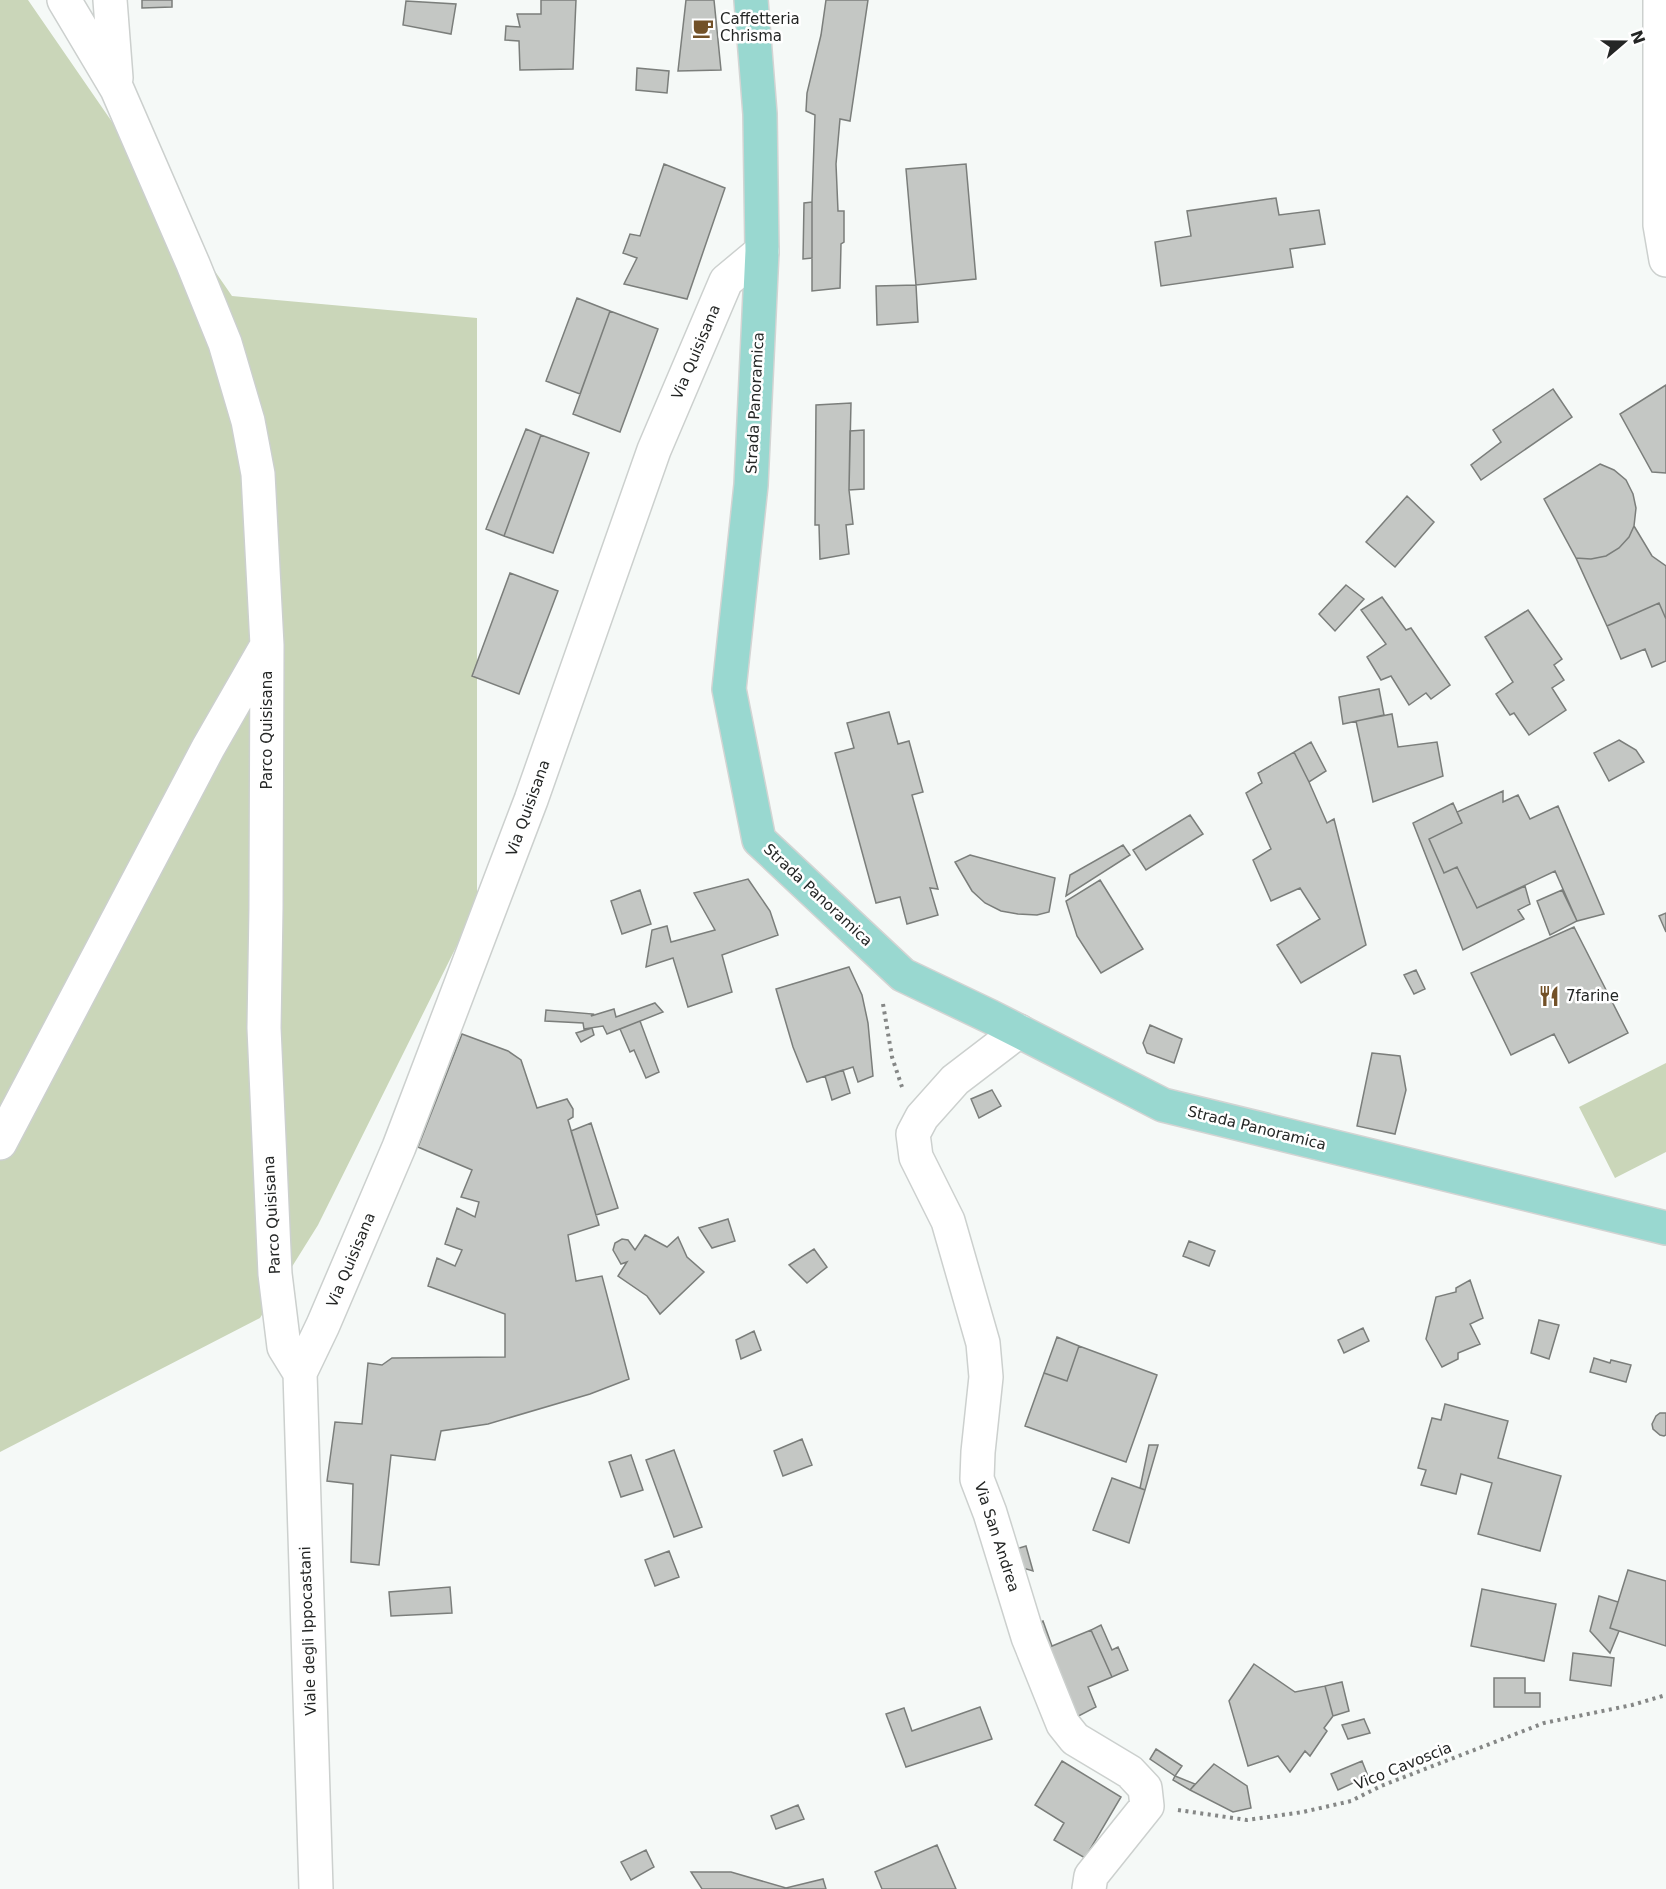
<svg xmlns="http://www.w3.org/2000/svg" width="1666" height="1889" font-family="'DejaVu Sans',sans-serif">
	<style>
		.green { fill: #cad6b9 }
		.building { fill: #c4c7c4; stroke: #7b7e7b; stroke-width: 1.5 }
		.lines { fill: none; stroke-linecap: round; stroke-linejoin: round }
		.minor-casing { stroke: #ccd0ce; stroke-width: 36 }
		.major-casing { stroke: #d3d4d3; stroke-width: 36 }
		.path { stroke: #858786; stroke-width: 4; stroke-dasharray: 3 4.5; stroke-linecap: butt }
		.minor { stroke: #fff; stroke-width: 33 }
		.major { stroke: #99d8d0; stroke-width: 33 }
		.labels { text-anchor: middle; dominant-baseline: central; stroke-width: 5; stroke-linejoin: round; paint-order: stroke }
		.poi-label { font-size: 15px; fill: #242625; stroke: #fff; text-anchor: start }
		.street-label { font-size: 15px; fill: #242625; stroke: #fff }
	</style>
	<rect width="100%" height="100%" fill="#f5f9f7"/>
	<path class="green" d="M0 0H28L232 296 477 318V905L318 1225 260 1318 0 1452Z
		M1666 1063V1152L1615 1178 1579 1107Z"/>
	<path class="building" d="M142 0H172V7L142 8Z
		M541 0H576L573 69 520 70 519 41 505 40 506 26 520 27 517 14H541Z
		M686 0H714L721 70 678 71Z
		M826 0H868L850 121 840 119 836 164 838 211H844V242L841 244 840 288 812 291V202L815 115 806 111 807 93 821 35Z
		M406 1 456 4 451 34 403 25Z
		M637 68 669 71 667 93 636 90Z
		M664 164 725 188 687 299 624 284 637 258 623 253 630 234 640 236Z
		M966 164 976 279 916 285 906 169Z
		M1276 198 1279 215 1319 210 1325 244 1290 249 1293 267 1161 286 1155 242 1191 236 1187 211Z
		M812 202V258L803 259 804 203Z
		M916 285 918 322 877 325 876 286Z
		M577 298 610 311 580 394 546 381Z
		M610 311 658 329 620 432 573 414Z
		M1666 385V473L1652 472 1620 414Z
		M1553 389 1572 417 1481 480 1471 465 1501 442 1493 430Z
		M851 403 849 490 853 524 846 525 849 554 820 559 819 525H815L816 405Z
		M526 429 541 435 504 536 486 529Z
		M864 430V489L849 490 850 431Z
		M541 435 589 453 553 553 504 536Z
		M1600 464 1614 470 1626 480 1633 494 1636 508 1634 526 1629 537 1619 548 1606 556 1591 559 1576 558 1544 499Z
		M1407 496 1434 522 1395 567 1366 542Z
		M1634 526 1652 556 1666 566V619L1659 603 1607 626 1576 558 1591 559 1606 556 1619 548 1629 537Z
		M510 573 558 591 519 694 472 676Z
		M1346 585 1364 599 1335 631 1319 614Z
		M1382 597 1406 630 1411 628 1450 685 1431 699 1426 693 1409 705 1391 676 1381 680 1367 657 1386 644 1361 610Z
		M1659 603 1666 619V661L1652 667 1645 649 1621 659 1607 626Z
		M1528 610 1562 659 1554 665 1564 680 1552 688 1566 710 1529 735 1514 713 1510 715 1496 694 1513 682 1485 637Z
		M1379 689 1384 715 1343 724 1339 697Z
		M889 712 898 744 909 741 923 792 912 795 938 889 930 888 938 915 907 924 900 897 876 903 835 753 854 748 847 723Z
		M1392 714 1398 747 1437 742 1443 776 1373 802 1356 721Z
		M1619 740 1636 750 1644 762 1609 781 1594 753Z
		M1311 742 1326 771 1309 782 1294 752Z
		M1294 752 1309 782 1327 823 1334 819 1366 945 1301 983 1277 945 1320 919 1300 888 1271 901 1253 860 1271 849 1246 793 1262 783 1258 773Z
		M1503 791V802L1518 795 1530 819 1558 806 1604 914 1577 921 1555 871 1477 908 1457 867 1444 873 1429 839 1462 823 1457 812Z
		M1453 803 1462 823 1429 839 1444 873 1457 867 1477 908 1525 886 1530 904 1518 910 1524 919 1463 950 1413 823Z
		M1190 815 1203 834 1146 870 1133 850Z
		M1123 845 1130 855 1066 896 1070 875Z
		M970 855 1055 878 1049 912 1037 915 1018 914 1001 911 985 903 972 891 955 862Z
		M748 879 770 911 778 935 722 955 732 992 688 1007 673 958 646 967 652 930 667 926 671 942 715 930 694 893Z
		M1100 880 1143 949 1101 973 1077 936 1066 901Z
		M640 890 651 924 622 934 611 901Z
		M1562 890 1577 921 1550 935 1537 901Z
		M1666 913V932L1659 916Z
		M1574 927 1628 1033 1569 1063 1554 1034 1511 1055 1471 973Z
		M849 967 862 995 868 1023 873 1076 858 1082 853 1067 807 1082 793 1047 776 989Z
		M1416 970 1425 989 1414 994 1404 975Z
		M655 1003 663 1012 607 1034 603 1026 584 1029 583 1023 545 1021 546 1010 593 1014 591 1016 614 1009 616 1017Z
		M640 1021 659 1072 646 1078 634 1050 630 1052 620 1029Z
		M1150 1025 1182 1039 1174 1063 1147 1053 1143 1043Z
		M592 1028 594 1035 581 1042 576 1033Z
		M462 1034 508 1051 521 1060 537 1108 567 1099 573 1109V1117L568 1120 599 1225 568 1235 576 1281 602 1276 629 1379 590 1394 488 1424 441 1431 435 1460 391 1455 379 1565 351 1562 353 1484 327 1481 335 1422 362 1424 368 1363 382 1365 392 1358 505 1357V1314L428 1286 437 1258 455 1266 462 1250 445 1244 457 1208 475 1217 479 1202 461 1197 472 1170 418 1147Z
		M1372 1053 1400 1056 1406 1090 1395 1134 1357 1126Z
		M843 1070 850 1093 832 1100 825 1076Z
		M992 1090 1001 1106 979 1118 971 1099Z
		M591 1123 618 1208 596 1215 571 1131Z
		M728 1219 735 1241 712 1248 699 1228Z
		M645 1235 667 1247 678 1237 687 1257 704 1272 660 1314 647 1296 618 1276 627 1262 621 1264 613 1250 615 1243 622 1239 628 1240 635 1250Z
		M1189 1241 1215 1251 1209 1266 1183 1256Z
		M814 1249 827 1267 807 1283 789 1265Z
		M1470 1280 1483 1318 1470 1324 1480 1344 1458 1353V1359L1442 1367 1426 1339 1436 1297 1456 1292V1288Z
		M1539 1320 1559 1325 1549 1359 1531 1353Z
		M1363 1328 1369 1341 1344 1353 1338 1340Z
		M754 1331 761 1350 741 1359 736 1340Z
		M1057 1337 1079 1346 1067 1381 1044 1373Z
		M1079 1346 1157 1375 1126 1462 1025 1426 1044 1373 1067 1381Z
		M1594 1358 1610 1363 1611 1360 1631 1365 1626 1382 1590 1372Z
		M1445 1404 1508 1421 1498 1458 1561 1476 1540 1551 1478 1534 1492 1483 1461 1474 1456 1494 1421 1485 1426 1470 1418 1468 1432 1418 1441 1420Z
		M1660 1413H1666V1435L1664 1436 1660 1435 1653 1429 1652 1424 1656 1416Z
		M802 1439 812 1465 783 1476 774 1451Z
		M1149 1445H1158L1145 1490 1140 1488Z
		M674 1450 702 1527 674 1537 646 1460Z
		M631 1455 643 1490 621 1497 609 1462Z
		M1112 1478 1145 1490 1129 1543 1093 1530Z
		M1026 1546 1033 1571 1009 1564 1006 1552Z
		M669 1551 679 1577 655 1586 645 1560Z
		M1628 1570 1666 1581V1646L1610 1628Z
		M450 1587 452 1613 391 1616 389 1592Z
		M1482 1589 1556 1604 1544 1661 1471 1646Z
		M1599 1596 1618 1602 1610 1628 1619 1631 1610 1653 1590 1631Z
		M1043 1621 1052 1646 1040 1651 1030 1626Z
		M1101 1625 1112 1650 1118 1647 1128 1670 1112 1677 1091 1630Z
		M1091 1630 1112 1677 1088 1687 1096 1707 1069 1721 1040 1651Z
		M1573 1653 1614 1658 1611 1686 1570 1680Z
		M1254 1664 1295 1692 1325 1686 1333 1716 1324 1728 1327 1731 1310 1756 1305 1751 1290 1772 1278 1756 1248 1766 1229 1701Z
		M1494 1678H1525V1693H1540V1707H1494Z
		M1342 1682 1349 1711 1333 1716 1325 1686Z
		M980 1707 992 1739 906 1767 886 1714 904 1708 912 1731Z
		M1364 1719 1370 1733 1348 1739 1342 1725Z
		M1156 1749 1182 1766 1175 1776 1150 1759Z
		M1062 1761 1121 1797 1085 1858 1054 1840 1064 1823 1035 1805Z
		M1362 1761 1368 1776 1338 1790 1331 1774Z
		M1214 1764 1247 1786 1251 1808 1233 1812 1190 1790Z
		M1175 1776 1195 1784 1190 1790 1173 1780Z
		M798 1805 804 1819 776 1829 771 1816Z
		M937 1845 956 1889H882L875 1872Z
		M646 1850 654 1867 631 1880 621 1862Z
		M691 1872H731L786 1888 823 1879 826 1889H702Z"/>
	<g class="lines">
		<defs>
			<path id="minor" d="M64 0 117 89 193 264 225 343 248 421 258 474 267 645 266 908 264 1028 275 1274 284 1347 300 1373
				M110 0 116 78
				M1660 0V225L1666 260
				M1019 1031 955 1080 922 1117 913 1134 916 1157 948 1221 983 1343 986 1377 978 1452 977 1479 990 1513 1028 1637 1063 1724 1075 1739 1130 1772 1145 1788 1147 1806 1091 1876 1089 1889
				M0 1143 208 748 266 647
				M316 1889 300 1373 323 1325 399 1147 531 800 654 450 726 281 762 251"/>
			<path id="major" d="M751 0 760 114 762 251 751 485 729 689 759 840 903 975 991 1017 1163 1105 1666 1228"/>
		</defs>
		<use href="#minor" class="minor-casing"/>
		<use href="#major" class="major-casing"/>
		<path class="path" d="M883 1004 892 1057 902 1087
			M1178 1810 1247 1820 1303 1812 1351 1801 1381 1786 1544 1723 1632 1705 1666 1695"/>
		<use href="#minor" class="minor"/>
		<use href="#major" class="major"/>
	</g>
	<defs>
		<symbol id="cafe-bare" viewBox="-9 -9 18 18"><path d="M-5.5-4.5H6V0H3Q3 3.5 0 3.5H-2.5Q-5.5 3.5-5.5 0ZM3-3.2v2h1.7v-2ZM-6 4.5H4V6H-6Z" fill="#725128" stroke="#fff" stroke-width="2.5" paint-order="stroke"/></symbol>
		<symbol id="restaurant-bare" viewBox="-9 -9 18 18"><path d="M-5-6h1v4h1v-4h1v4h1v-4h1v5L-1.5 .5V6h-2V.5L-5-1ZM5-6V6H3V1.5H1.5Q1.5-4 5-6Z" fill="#725128" stroke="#fff" stroke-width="2.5" paint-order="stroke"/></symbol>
	</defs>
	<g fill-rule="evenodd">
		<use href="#cafe-bare" x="688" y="13" width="30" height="30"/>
		<use href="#restaurant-bare" x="1534" y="981" width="30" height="30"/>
	</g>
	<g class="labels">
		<g class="poi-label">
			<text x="720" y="19">Caffetteria<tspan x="720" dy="17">Chrisma</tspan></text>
			<text x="1566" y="996">7farine</text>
		</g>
		<g class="street-label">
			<text transform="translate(696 352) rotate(-67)">Via Quisisana</text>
			<text transform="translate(755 403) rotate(-87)">Strada Panoramica</text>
			<text transform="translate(267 730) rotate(-90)">Parco Quisisana</text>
			<text transform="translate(528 808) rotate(-70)">Via Quisisana</text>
			<text transform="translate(818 895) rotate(43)">Strada Panoramica</text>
			<text transform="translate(1257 1128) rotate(14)">Strada Panoramica</text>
			<text transform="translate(272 1215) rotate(-93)">Parco Quisisana</text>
			<text transform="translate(351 1260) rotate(-67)">Via Quisisana</text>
			<text transform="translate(997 1537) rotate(72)">Via San Andrea</text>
			<text transform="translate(308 1631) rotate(-92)">Viale degli Ippocastani</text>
			<text transform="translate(1403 1766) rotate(-22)">Vico Cavoscia</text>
		</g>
	</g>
	<g transform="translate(1624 42) rotate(70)" stroke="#ffffff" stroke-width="4.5" paint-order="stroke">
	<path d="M0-4.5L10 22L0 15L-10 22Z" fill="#242625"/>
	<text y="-9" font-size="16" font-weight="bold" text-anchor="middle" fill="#242625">N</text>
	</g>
</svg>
